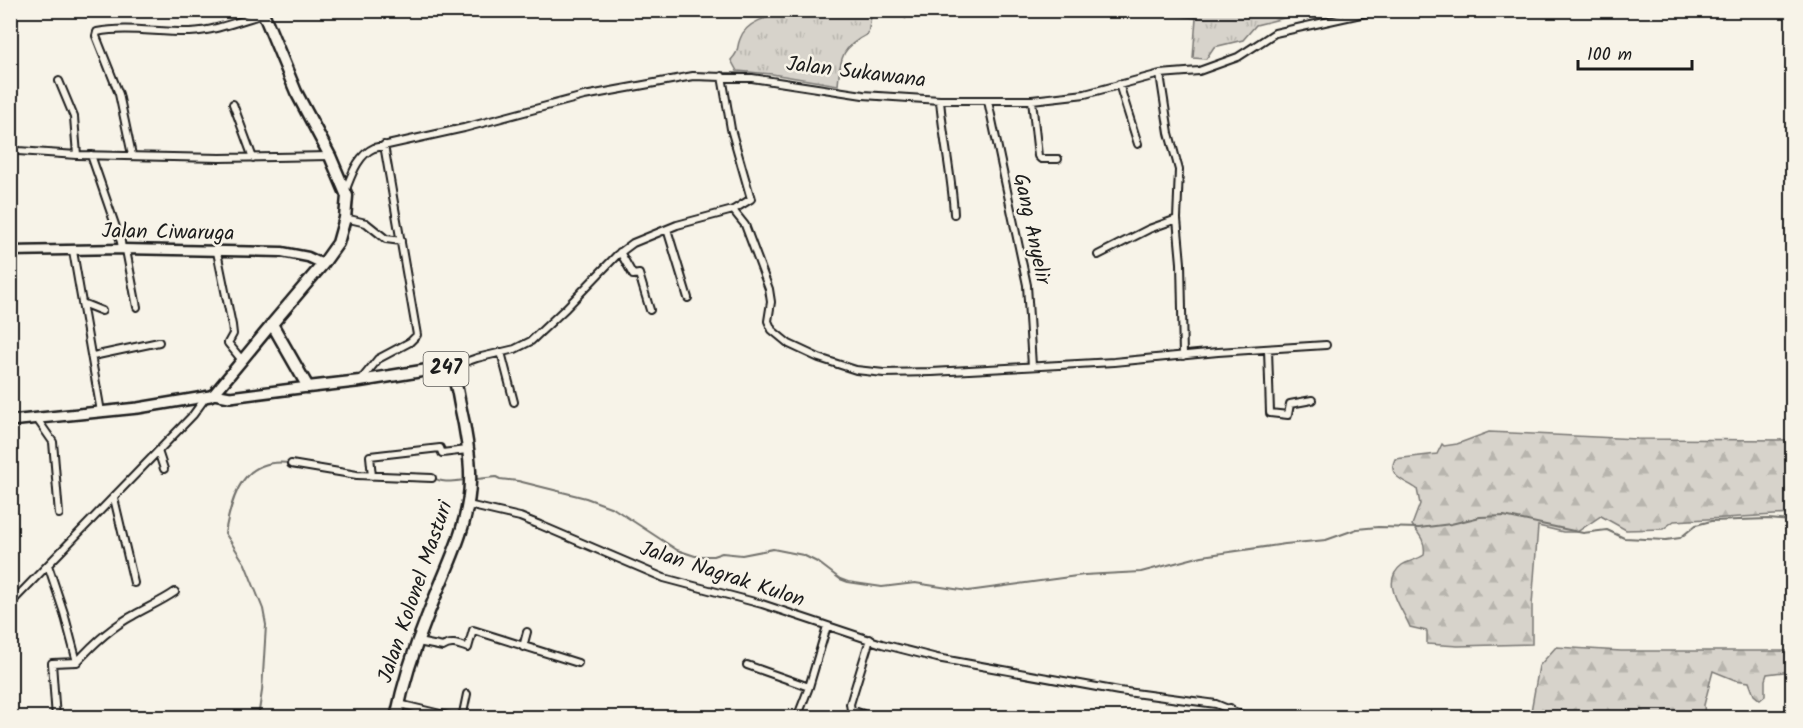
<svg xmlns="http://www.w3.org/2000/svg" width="1803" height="728" font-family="Kalam,sans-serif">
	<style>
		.grass { fill: url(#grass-tufts); stroke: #7a7874; stroke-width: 1.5 }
		.forest { fill: url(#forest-firs); stroke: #7a7874; stroke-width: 1.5 }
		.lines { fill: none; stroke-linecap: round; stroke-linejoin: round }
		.stream { stroke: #72716c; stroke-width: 2 }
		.minor-casing { stroke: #1c1c1c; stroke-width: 10 }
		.tertiary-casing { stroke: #1c1c1c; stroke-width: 13 }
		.secondary-casing { stroke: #1c1c1c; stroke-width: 14 }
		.primary-casing { stroke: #1c1c1c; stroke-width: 15 }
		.minor { stroke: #f7f3e8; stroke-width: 6 }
		.tertiary { stroke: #f7f3e8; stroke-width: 8 }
		.secondary { stroke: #f7f3e8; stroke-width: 9 }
		.primary { stroke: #f7f3e8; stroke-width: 10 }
		.labels { text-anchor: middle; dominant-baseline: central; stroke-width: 5; stroke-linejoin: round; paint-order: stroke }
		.shield { fill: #f7f3e8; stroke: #5e5c59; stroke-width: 1.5 }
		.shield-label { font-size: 20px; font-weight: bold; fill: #1c1c1c }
		.street-label { font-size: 21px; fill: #1c1c1c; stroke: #f7f3e8 }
	</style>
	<defs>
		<pattern id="grass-tufts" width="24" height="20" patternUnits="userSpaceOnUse" patternTransform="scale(1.5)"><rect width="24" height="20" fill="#d7d3cb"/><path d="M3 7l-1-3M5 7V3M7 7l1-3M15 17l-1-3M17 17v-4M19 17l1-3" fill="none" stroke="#b8b5ae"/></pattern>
		<pattern id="forest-firs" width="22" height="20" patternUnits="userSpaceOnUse" patternTransform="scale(1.5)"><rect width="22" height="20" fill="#d7d3cb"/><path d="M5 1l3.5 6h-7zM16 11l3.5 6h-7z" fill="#b8b5ae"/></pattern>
	</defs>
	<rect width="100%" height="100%" fill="#f7f3e8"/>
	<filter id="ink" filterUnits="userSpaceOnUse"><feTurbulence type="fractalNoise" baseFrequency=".0167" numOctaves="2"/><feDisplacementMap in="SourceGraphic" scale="12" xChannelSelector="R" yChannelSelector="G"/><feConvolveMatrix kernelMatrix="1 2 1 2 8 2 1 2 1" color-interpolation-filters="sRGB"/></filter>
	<g filter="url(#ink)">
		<path class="grass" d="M797 10 903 11 905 18 896 12 872 11 868 34C841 48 841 56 838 85L772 74 737 71 731 60C740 50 736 49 740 39 747 18 778 15 797 10Z
			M1143 11H1330L1322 13 1296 15 1256 25 1243 40 1214 47 1206 59 1193 58 1196 18Z"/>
		<path class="forest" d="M1489 432 1637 439 1792 440V514L1674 521 1663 529 1626 530 1601 516 1577 532H1563L1538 526 1532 605V644L1458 646 1427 644V631L1410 627C1403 609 1379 582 1402 565 1408 561 1417 560 1424 555 1426 542 1420 535 1412 525L1420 504 1417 489C1406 481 1386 477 1395 459L1437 454 1442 444 1444 446 1457 444Z
			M1556 647 1621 651H1792V671L1767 674 1765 680V696L1760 700 1754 695 1749 682 1735 680 1713 671 1704 705 1705 717H1530L1539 666Z"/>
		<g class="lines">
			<path class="stream" d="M433 477C441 484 455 481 465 480
				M477 479 496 477 500 479 518 481 586 498 613 508 677 550 695 556H713L722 553 742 555 773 549 803 555 819 563 840 579 848 582 882 587 915 583 968 591 1084 575 1141 572 1202 556 1285 544 1326 540 1357 529 1378 527 1419 528 1451 524 1480 517 1504 516 1583 533 1607 530 1624 538 1666 540 1680 538 1696 525 1711 521 1768 519 1792 521
				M258 718 262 691 266 625 263 609 245 564 225 533C232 496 242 457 290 463"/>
			<defs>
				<path id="minor" d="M1160 74 1169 133 1179 170 1177 219 1181 263 1183 356
					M59 81 74 117 77 155
					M1119 84 1138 144
					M940 100C943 138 952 176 954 214
					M1032 100 1038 156 1041 159H1058
					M988 101 1027 285 1032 366
					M233 104 253 158
					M10 148 18 151 77 155 220 158 330 156
					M91 155 121 242 122 249
					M132 155 119 94 96 36 97 32C127 26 159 33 190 32 215 31 239 21 263 14
					M346 189C352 174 358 155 374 148L464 128 584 96 693 76 752 78 863 95 940 100H1032L1085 94 1160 74 1199 71 1238 57 1275 33 1379 10
					M733 210 745 225 769 289 771 302 768 321 772 330 789 344 819 358 856 370 884 373 932 372 1114 362 1218 352 1326 345
					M345 218 366 223 386 239 401 241
					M667 229 688 298
					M126 250 137 307
					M73 251 101 412
					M217 252 232 325 233 334 228 343 241 359
					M620 252 633 275 639 274 650 310
					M1098 255 1149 229 1177 219
					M82 303 102 311
					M1268 349 1270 413 1288 415 1290 404 1312 400
					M501 352 514 402
					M93 356 159 342
					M445 369 477 358 515 349 531 341 566 308 617 255 633 243 677 225 733 210 751 199 731 129 722 76
					M361 380 378 359 410 342 417 335 384 145
					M37 419 53 442 59 514
					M158 451 164 469
					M291 464 357 475 432 478
					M372 476 370 456 440 448 442 453 467 450
					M114 498 134 583
					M468 505 520 517 540 525 664 578 762 604 882 644 937 658 1119 691 1216 704 1250 718
					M48 565 64 613 77 662
					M10 604 193 415 206 397
					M418 642 443 647C451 641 459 645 468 648L473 630 578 663
					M523 647 527 632
					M747 665 809 687
					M399 704 457 718
					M863 714 851 710 850 704 870 639
					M56 718 52 663 77 662C94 643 111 627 134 615 148 607 162 601 175 592
					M462 718 467 694
					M797 718 809 687 827 626
					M1228 718 1230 708"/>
				<path id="tertiary" d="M10 251 122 249 282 252 308 257 323 264"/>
				<path id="secondary" d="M214 394 230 397 308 387
					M10 421 138 408 210 396 214 394 272 324"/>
				<path id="primary" d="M262 10 296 92 330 156 347 196 345 218 338 243 323 264 272 324 308 387 360 381 440 368C457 372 457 391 460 405 465 426 471 461 470 482 469 529 443 574 427 617 414 649 403 684 396 718"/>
			</defs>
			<use href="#minor" class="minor-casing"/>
			<use href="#tertiary" class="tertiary-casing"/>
			<use href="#secondary" class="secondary-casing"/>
			<use href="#primary" class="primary-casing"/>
			<use href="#minor" class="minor"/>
			<use href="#tertiary" class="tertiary"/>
			<use href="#secondary" class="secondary"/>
			<use href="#primary" class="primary"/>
		</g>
	</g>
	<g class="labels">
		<rect class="shield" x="423.5" y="352" width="45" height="34" rx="4.5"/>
		<g class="shield-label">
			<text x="446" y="369">247</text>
		</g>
		<g class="street-label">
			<text transform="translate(856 73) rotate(7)">Jalan Sukawana</text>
			<text transform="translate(1031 229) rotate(78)">Gang Anyelir</text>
			<text transform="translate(168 233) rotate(1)">Jalan Ciwaruga</text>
			<text transform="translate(722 575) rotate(18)">Jalan Nagrak Kulon</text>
			<text transform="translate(416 592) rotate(-71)">Jalan Kolonel Masturi</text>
		</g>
	</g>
	<rect width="1803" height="728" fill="none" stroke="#f7f3e8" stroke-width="36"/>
	<rect x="18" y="18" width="1767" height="692" fill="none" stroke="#1c1c1c" stroke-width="2" filter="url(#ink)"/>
	<path d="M1578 60v9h114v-9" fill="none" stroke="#1c1c1c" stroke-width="3"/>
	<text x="1587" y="60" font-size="18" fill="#1c1c1c" stroke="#f7f3e8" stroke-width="4.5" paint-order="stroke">100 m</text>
</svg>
